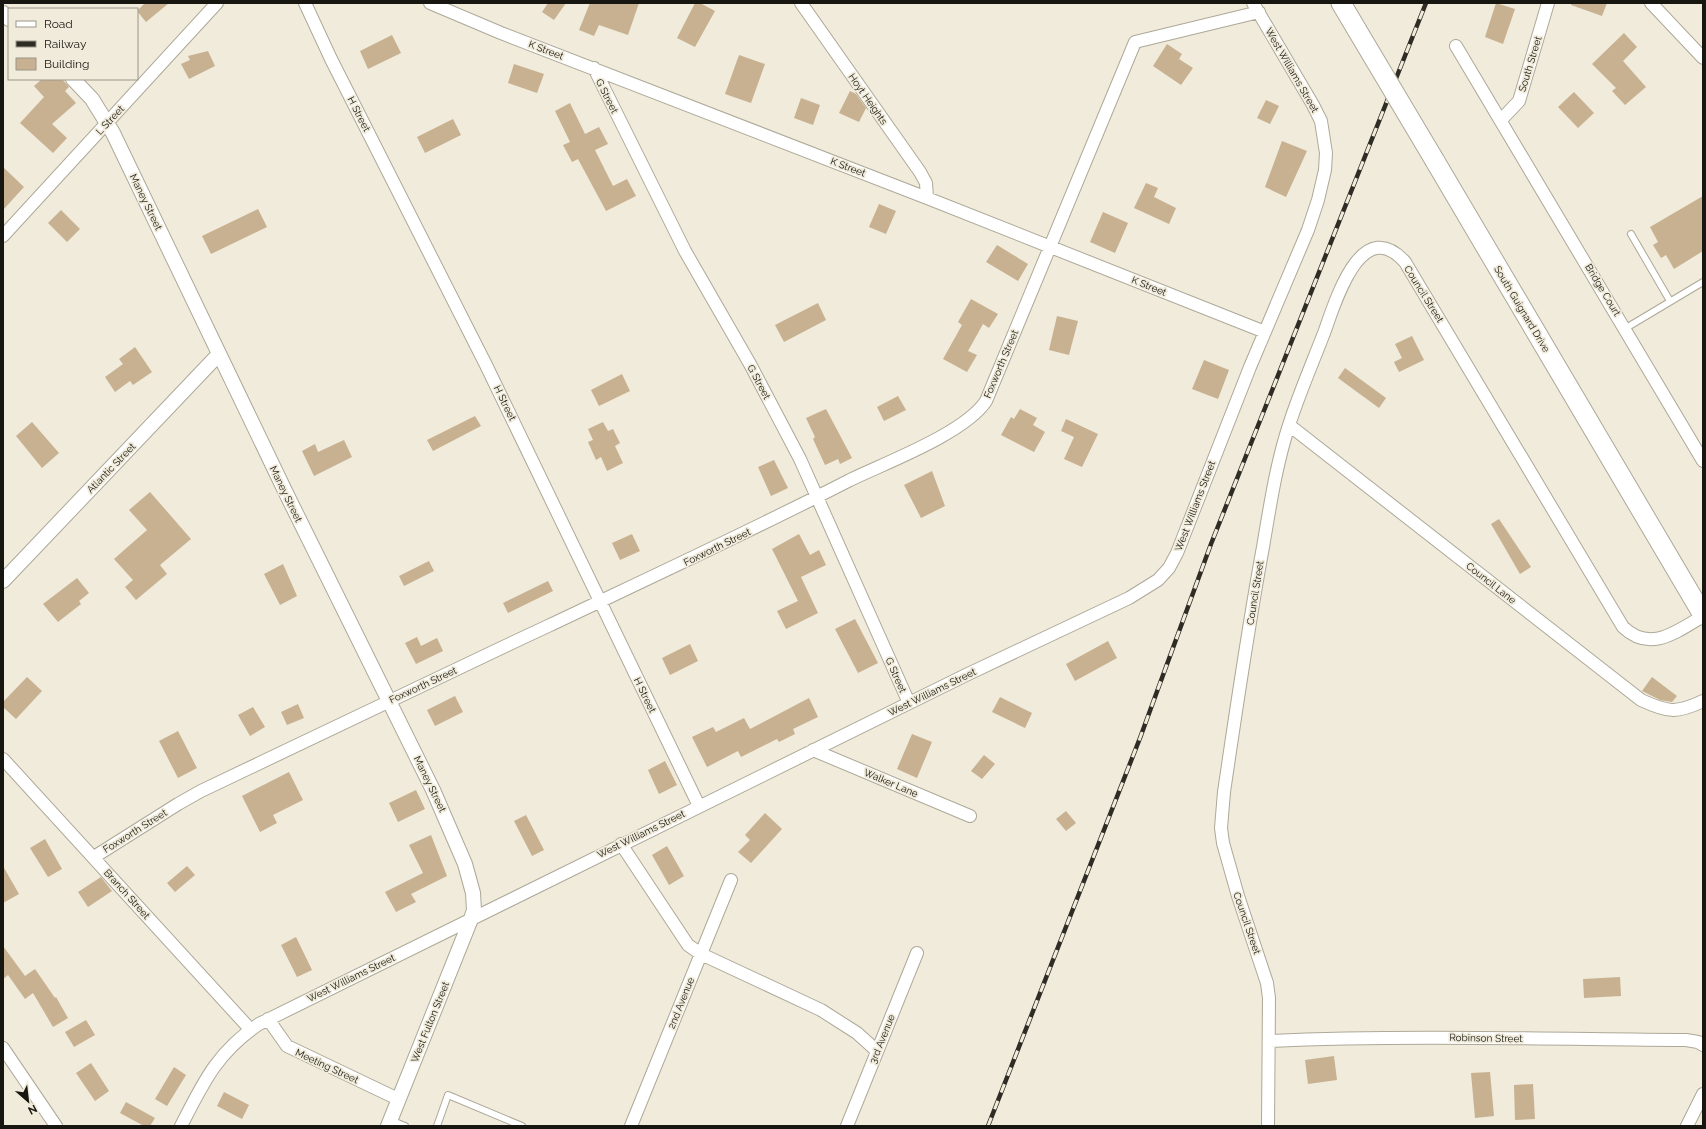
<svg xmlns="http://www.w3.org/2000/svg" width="1706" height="1129" font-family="Raleway,sans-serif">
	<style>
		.building { fill: #c8b191 }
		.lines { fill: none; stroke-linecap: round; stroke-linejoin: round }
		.service-casing { stroke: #ada898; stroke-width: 8 }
		.minor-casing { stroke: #ada898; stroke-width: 14 }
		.tertiary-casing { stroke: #ada898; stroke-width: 16 }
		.trunk-casing { stroke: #ada898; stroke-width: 21 }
		.service { stroke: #fff; stroke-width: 6 }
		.minor { stroke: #fff; stroke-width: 12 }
		.tertiary { stroke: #fff; stroke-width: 14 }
		.trunk { stroke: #fff; stroke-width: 19 }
		.rail-casing { stroke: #2e2c25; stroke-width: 4.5 }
		.rail { stroke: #f0ebda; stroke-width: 3; stroke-dasharray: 9; stroke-linecap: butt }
		.trunk-bridge-casing { stroke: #ada898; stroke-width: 21; stroke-linecap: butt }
		.trunk-bridge { stroke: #fff; stroke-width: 19 }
		.labels { text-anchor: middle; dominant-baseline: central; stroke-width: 3.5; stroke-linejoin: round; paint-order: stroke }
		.street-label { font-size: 10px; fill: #181610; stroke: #f0ebda }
	</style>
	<rect width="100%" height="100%" fill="#f0ebda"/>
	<path class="building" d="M145 3H169L146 22 137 11Z
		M548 3H566L554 20 542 12Z
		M590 3H639L628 35 599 25 594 36 579 30Z
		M695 3H700L715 11 695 47 677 38Z
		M1496 3 1515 9 1503 44 1485 37Z
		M1571 3H1607L1602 16 1571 5Z
		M1624 33 1637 47 1623 61 1646 87 1625 105 1612 91 1616 88 1592 64Z
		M392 35 401 53 368 69 360 51Z
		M1167 44 1182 54 1179 59 1193 68 1181 85 1153 66Z
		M208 51 215 66 189 79 181 64 190 60 188 56Z
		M739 55 765 64 751 103 725 94Z
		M514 64 544 74 537 93 508 83Z
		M42 79H62L69 87 65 91 76 103 52 124 67 138 53 153 20 123 44 97 34 86Z
		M850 91 856 94 866 108 859 122 839 113Z
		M1574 92 1594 113 1578 128 1558 107Z
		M801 98 820 105 813 125 794 118Z
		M1266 100 1279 106 1270 124 1257 118Z
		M570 103 585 134 599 127 608 144 595 150 613 186 627 179 636 196 606 211 578 159 572 162 563 145 570 142 555 111Z
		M453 119 461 135 425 153 417 137Z
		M1282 141 1307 151 1286 197 1265 187Z
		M3 167 24 187 3 210Z
		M1146 183 1158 188 1154 197 1176 208 1169 224 1134 208Z
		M1703 196V251L1674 269 1666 255 1661 258 1653 245 1658 242 1650 227Z
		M879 204 896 211 886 234 869 227Z
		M258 209 267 227 211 254 202 236Z
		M61 210 80 229 67 242 48 223Z
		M1103 212 1128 223 1115 253 1090 242Z
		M997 245 1028 264 1018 281 986 262Z
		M971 299 998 314 989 328 983 324 968 351 977 355 967 372 943 359 962 325 958 322Z
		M818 303 826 320 784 342 775 325Z
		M1057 316 1078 321 1069 355 1049 350Z
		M1412 336 1424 360 1399 372 1394 362 1402 358 1395 344Z
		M135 347 152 372 133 385 130 381 115 392 105 377 123 364 119 359Z
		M1204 360 1229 370 1218 399 1192 389Z
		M1345 368 1386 398 1379 408 1338 378Z
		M622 374 630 391 599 406 591 390Z
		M898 396 906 410 884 421 877 407Z
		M826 409 852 458 840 464 838 459 825 465 813 439 815 437 806 418Z
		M1020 409 1037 418 1033 425 1045 432 1034 452 1001 435 1011 417 1014 419Z
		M475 416 481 426 433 451 427 440Z
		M1066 419 1098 434 1082 467 1064 459 1074 437 1061 431Z
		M32 422 59 453 42 468 16 436Z
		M603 422 608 431 613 429 620 443 615 446 623 463 607 471 601 457 596 460 588 442 593 440 588 429Z
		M344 440 352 457 314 476 302 451 315 444 318 452Z
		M774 460 788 488 771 496 758 467Z
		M932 471 945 506 921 518 904 485Z
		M150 492 191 539 160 565 167 574 136 600 125 587 133 580 114 559 147 530 129 510Z
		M1499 519 1531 567 1520 574 1491 524Z
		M632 534 640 551 620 560 612 543Z
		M799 534 810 555 819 550 826 565 801 577 818 613 786 629 777 611 798 601 772 549Z
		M429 561 434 571 404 586 399 576Z
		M283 564 297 596 280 605 264 574Z
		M77 578 89 593 79 601 81 604 58 622 43 604Z
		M548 581 553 591 508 613 503 603Z
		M855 619 878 663 858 673 835 629Z
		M417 637 421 646 437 638 443 651 416 664 405 643Z
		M1108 641 1117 658 1075 681 1066 664Z
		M690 644 698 661 670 675 662 658Z
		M27 677 42 691 16 719 3 707V702Z
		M1652 677 1677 696 1672 702 1660 700 1642 691Z
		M455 696 463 712 435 726 427 710Z
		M1000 697 1032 713 1025 728 992 712Z
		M809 698 818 717 793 729 795 734 779 742 777 739 741 757 738 751 707 767 692 737 713 727 716 732 744 718 750 729Z
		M298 704 304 718 287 725 281 712Z
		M253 707 265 727 250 736 238 715Z
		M178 731 197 768 178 778 159 741Z
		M912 734 932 742 917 778 897 769Z
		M984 755 995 764 982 779 971 771Z
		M665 761 677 785 659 794 648 770Z
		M289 772 303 800 273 815 277 823 260 832 242 796Z
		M416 790 425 809 398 822 389 803Z
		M1066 811 1076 823 1066 831 1056 819Z
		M765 813 782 829 751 863 738 852 750 840 745 835Z
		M526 815 544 850 532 856 514 821Z
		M431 835 447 876 411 894 416 902 396 912 385 892 423 873 409 845Z
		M45 839 62 869 48 877 30 848Z
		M667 846 684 876 669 885 652 855Z
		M3 866 19 894 3 903Z
		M187 866 195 875 175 892 167 883Z
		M101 877 112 891 88 907 78 892Z
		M296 937 312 970 297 977 281 945Z
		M3 946 25 976 35 969 55 998 56 997 68 1018 53 1027 33 993 25 999 8 975 3 979Z
		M1620 977 1621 996 1584 998 1583 979Z
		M86 1020 95 1035 74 1047 65 1032Z
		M1334 1056 1337 1080 1308 1084 1305 1060Z
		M91 1063 109 1091 95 1101 76 1073Z
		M174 1067 186 1075 167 1106 155 1099Z
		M1490 1072 1494 1116 1475 1118 1471 1073Z
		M1533 1084 1535 1119 1515 1120 1514 1085Z
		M224 1092 249 1105 242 1119 217 1106Z
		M126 1102 155 1118 150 1126H144L120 1113Z"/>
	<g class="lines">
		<defs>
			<path id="service" d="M1631 234 1670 301
				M1626 328 1703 282
				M390 1120 405 1126
				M437 1126 448 1095 522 1126"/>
			<path id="minor" d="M305 3 331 59 486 365 699 806
				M430 3 501 33 927 198 1265 332
				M801 3 920 172 926 183 927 198
				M1651 3 1703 58
				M1456 46 1703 461
				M594 68 685 251 750 364 800 459 909 703
				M1501 120 1519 101 1548 3
				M3 236 217 3
				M1289 425 1641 700C1667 712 1676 714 1703 701
				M813 750 970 816
				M3 759 250 1029
				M621 844 688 945 701 954 821 1010 857 1033 877 1051
				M94 857 178 804 201 791C317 736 432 680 548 626 649 578 751 531 850 480 887 462 965 433 986 401L1135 42 1259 12
				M268 1019 287 1046 398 1099
				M1269 1041C1408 1035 1547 1039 1686 1040L1698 1042 1703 1045
				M3 1048 56 1126
				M181 1126C203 1083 217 1052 259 1024L966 675 1129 598 1158 580 1169 568 1177 553 1250 367 1308 230 1318 200 1325 170 1326 153 1321 121 1313 105 1253 3
				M631 1126 731 880
				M847 1126 917 953
				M1268 1126 1269 998 1267 983 1238 896 1223 843 1221 828 1224 792C1236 710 1248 628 1263 547 1270 506 1276 465 1289 425 1299 394 1312 364 1324 333 1335 303 1361 213 1405 262L1623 627C1650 653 1676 632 1703 616
				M1687 1126 1703 1094"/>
			<path id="tertiary" d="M3 13 9 19
				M73 79 92 99 113 133 286 493 433 790 465 864 473 893 474 910 471 919 388 1126
				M3 581 219 354"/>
			<path id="trunk" d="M1341 3 1357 30
				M1435 161 1703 615"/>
		</defs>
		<use href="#service" class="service-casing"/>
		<use href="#minor" class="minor-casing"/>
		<use href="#tertiary" class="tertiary-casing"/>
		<use href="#trunk" class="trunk-casing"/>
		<use href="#service" class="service"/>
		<use href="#minor" class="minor"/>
		<use href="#tertiary" class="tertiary"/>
		<use href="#trunk" class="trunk"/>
		<defs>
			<path id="rail" d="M988 1126 1140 738 1211 544 1426 3"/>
		</defs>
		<use href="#rail" class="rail-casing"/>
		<use href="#rail" class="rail"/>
		<defs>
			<path id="trunk-bridge" d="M1357 30 1435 161"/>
		</defs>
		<use href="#trunk-bridge" class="trunk-bridge-casing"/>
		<use href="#trunk-bridge" class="trunk-bridge"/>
	</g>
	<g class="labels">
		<g class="street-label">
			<text transform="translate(546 50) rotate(21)">K Street</text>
			<text transform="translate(1530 64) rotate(-73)">South Street</text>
			<text transform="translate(1292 70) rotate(60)">West Williams Street</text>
			<text transform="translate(607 96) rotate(63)">G Street</text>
			<text transform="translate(868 99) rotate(55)">Hoyt Heights</text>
			<text transform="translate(359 114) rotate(63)">H Street</text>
			<text transform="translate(110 120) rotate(-47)">L Street</text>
			<text transform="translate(848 167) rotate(21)">K Street</text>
			<text transform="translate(146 202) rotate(64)">Maney Street</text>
			<text transform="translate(1149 286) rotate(22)">K Street</text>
			<text transform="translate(1603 290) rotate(59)">Bridge Court</text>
			<text transform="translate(1424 294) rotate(58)">Council Street</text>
			<text transform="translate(1522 309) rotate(59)">South Guignard Drive</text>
			<text transform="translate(1001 364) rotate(-67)">Foxworth Street</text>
			<text transform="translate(759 382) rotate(62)">G Street</text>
			<text transform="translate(505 403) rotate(64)">H Street</text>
			<text transform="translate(111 468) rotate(-46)">Atlantic Street</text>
			<text transform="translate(286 494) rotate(64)">Maney Street</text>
			<text transform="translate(1195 506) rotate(-69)">West Williams Street</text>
			<text transform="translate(717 547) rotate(-26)">Foxworth Street</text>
			<text transform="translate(1491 583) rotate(38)">Council Lane</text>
			<text transform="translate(1255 593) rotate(-81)">Council Street</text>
			<text transform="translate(896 675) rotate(66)">G Street</text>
			<text transform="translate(423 685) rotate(-25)">Foxworth Street</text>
			<text transform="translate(932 692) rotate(-26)">West Williams Street</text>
			<text transform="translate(645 695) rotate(64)">H Street</text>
			<text transform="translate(891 783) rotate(23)">Walker Lane</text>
			<text transform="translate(430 784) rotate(64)">Maney Street</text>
			<text transform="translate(135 831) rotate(-32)">Foxworth Street</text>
			<text transform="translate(641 834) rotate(-26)">West Williams Street</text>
			<text transform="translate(127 894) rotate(48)">Branch Street</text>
			<text transform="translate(1247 923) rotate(71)">Council Street</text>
			<text transform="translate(351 978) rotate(-26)">West Williams Street</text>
			<text transform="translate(681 1003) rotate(-68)">2nd Avenue</text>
			<text transform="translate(430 1022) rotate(-68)">West Fulton Street</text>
			<text transform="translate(1486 1038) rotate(1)">Robinson Street</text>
			<text transform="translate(882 1039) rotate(-68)">3rd Avenue</text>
			<text transform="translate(327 1066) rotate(25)">Meeting Street</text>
		</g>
	</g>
	<rect width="1706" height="1129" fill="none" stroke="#181610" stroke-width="8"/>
	<rect x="8" y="8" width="130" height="72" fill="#f0ebda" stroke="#9a9689"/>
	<rect x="16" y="21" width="20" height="6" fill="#ffffff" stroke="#9a9689"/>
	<text x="44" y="28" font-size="12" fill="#181610">Road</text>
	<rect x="16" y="41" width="20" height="6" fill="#2e2c25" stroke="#9a9689"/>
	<text x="44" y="48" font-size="12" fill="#181610">Railway</text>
	<rect x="16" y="58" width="20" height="12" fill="#c8b191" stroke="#9a9689"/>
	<text x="44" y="68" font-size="12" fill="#181610">Building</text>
	<g transform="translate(28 1101) rotate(152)" stroke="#f0ebda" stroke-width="3" paint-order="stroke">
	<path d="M0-3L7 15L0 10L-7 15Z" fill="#181610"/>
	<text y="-6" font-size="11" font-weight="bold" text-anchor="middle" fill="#181610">N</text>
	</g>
</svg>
